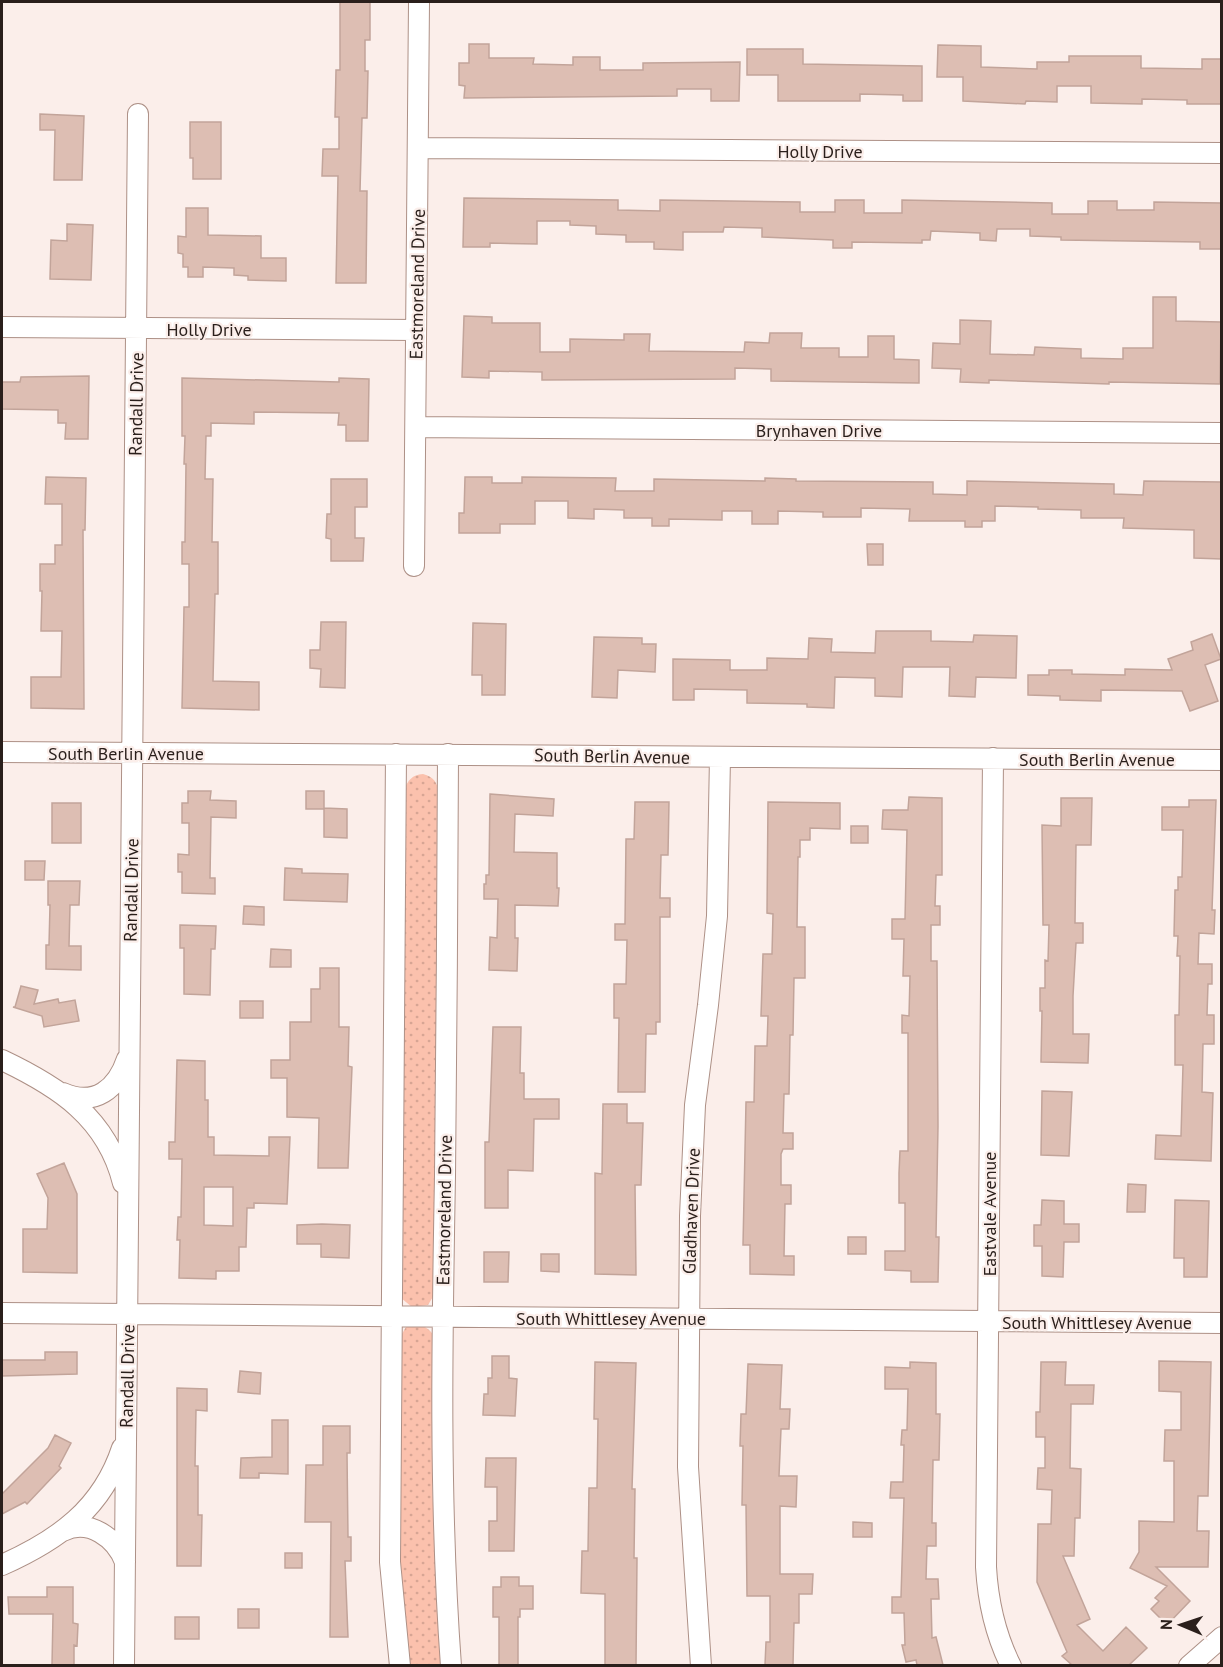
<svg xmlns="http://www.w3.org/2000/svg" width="1223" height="1667" font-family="'PT Sans',sans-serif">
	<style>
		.grass { fill: url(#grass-dots) }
		.building { fill: #ddbeb3; stroke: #c2a49a; stroke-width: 1.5; fill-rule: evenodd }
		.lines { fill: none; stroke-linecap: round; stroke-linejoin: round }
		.minor-casing { stroke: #ad9086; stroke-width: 22 }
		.minor { stroke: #fff; stroke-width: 20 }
		.labels { text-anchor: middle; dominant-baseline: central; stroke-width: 4.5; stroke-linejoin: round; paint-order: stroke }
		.street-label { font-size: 18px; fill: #2a1f1b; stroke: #fbeeea }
	</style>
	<defs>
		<pattern id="grass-dots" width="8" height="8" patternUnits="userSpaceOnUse" patternTransform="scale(1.5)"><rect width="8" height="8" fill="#fbc1ad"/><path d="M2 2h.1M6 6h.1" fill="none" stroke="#d7a594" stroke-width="1.8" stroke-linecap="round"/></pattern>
	</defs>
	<rect width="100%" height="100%" fill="#fbeeea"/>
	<path class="grass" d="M423 774C434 777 437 782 439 793L435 1283 434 1295 428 1305 412 1307 401 1298 404 790C408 780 412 775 423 774Z
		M415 1324C424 1326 429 1328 434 1336L432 1487 442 1665H408L401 1581 399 1488V1339L406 1327Z"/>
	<path class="building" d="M340 2H370V40H365V71H368L367 118H362L360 191H367L366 283H336L338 176H322L323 149H339V117H335L336 70H340Z
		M469 44H489V58H534L533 64 573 65V57H600V70H643V63L740 62 739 101H711V89H677V96L464 98 465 86 459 85V63H469Z
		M938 45 981 46V67L1037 69V62H1069V56H1141V68L1202 69V59H1221V104H1187V100L1142 99V104L1091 103V86H1057V102L1026 101 1025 104 963 101V77H937Z
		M747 49H803V64L922 66V101H903V95L860 94V101H778V75H747Z
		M40 114 84 116 82 180H54L55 130H40Z
		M190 122H221V179H193V158H190Z
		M464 198 618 200V210L660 211V200L800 202V212H835V200H864V213H902V200L1052 203V214H1088V201H1117V210H1154V202L1221 203V249H1200V242L1061 240V237L1030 236V229H997L996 241 980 240V233L931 231 930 240H922V243L852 242V248H833V240L762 237V228L724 227 723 232H683V250L654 249V242H626V235L596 234V226L570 225V221H537V244L490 243V247H463Z
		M186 208H208V235L261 236V258H286V281L248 280V276L234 275V268L203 267V277H188V267H183V254L178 253V236L186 237Z
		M67 224 93 225 91 280 50 279 51 240 67 241Z
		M1153 297H1176V321L1221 322 1220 384 1109 382V384L989 380V383L960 382 961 369 932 368 933 343 960 344V320L991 321 990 354 1034 355 1035 347 1056 348 1081 349V358L1123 359V348H1153Z
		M464 316 492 317V323H540V352H570V339L624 340V334H650L649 351 744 352 745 342 769 343 770 333H802L801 348H839V357H868V336H894V359L919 360V383L771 381V369L735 368V379L542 380V372L489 371V378L462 377Z
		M89 376 88 439H65L66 423H58V410L2 409V382H20L21 377Z
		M182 378 339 382V378L369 379 368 441H346V425H338L339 413 254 412V424L211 423V436H206L205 479H213L212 542H218V594H215L213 681 259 682V710L182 708 184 607H189V564H182V542H185L186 464H184L185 436H182Z
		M46 477 86 478 85 530H83L84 709 31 708V677H61L62 631H41L42 591H40V564H55V545H62V504H45Z
		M465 477H492V483H522V477L616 478 615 491H654V479L765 481V478L796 479V481L933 482V494L967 495V481L1114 484V494L1143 495 1144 481 1221 482V559L1194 558V530L1123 528 1124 518H1081V510L1038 509V507L995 506V521H982V527H965V521H909L910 509 861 508V517H823V512L778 511V524H752V511H722V520L669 519V526H652V518H624V510L594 509V519L568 518V501H535V524H500V533H459V513H464Z
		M331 479H367V507H355V538H364L363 561H331V539L326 538 327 514H331Z
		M867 544H883V565H868Z
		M321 622H346L345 688 320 687 321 669 310 668V650H320Z
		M473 623 506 624 505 695H482V675H472Z
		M876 631H931V641L973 642 974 635 1017 636 1016 678 976 677 975 697 949 696 950 667H903L902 697 875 696V678L835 677 834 708 807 707V704L747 703V690L694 689V700H673V659L730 660V670H767V658L808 659 809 638 832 639 831 652 875 653Z
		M1212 634 1221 659 1205 665 1218 701 1190 711 1182 691 1101 690V701L1060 700V696L1028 695V675H1049V670H1072V674L1125 675V669L1172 670 1168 659 1193 650 1191 642Z
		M594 637 642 638V644H656L655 672 618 670 617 698 592 697Z
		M188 791H211L210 800 236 801V818L211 817 210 878H215V894L182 893V872H178V854L189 855V823H182V803H188Z
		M306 791H324V809H306Z
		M490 794 554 799 553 816 515 814 514 852 557 853V888H559L558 906 515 905V938H518L517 971 489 970 490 937 497 938 498 899H484V884H486V875H489Z
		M909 797 942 798V875H936L935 906H940V925H931V961H937L938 1126 936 1237H939L938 1282H911V1271L885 1270V1251H905V1203H899V1173L900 1151H908V1033H902V1015L909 1016 910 976H903L904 939H892V919H905L907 830 882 829 883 810H908Z
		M1061 798H1092L1091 845H1076L1075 923H1083V943H1076L1073 996V1034H1089L1088 1063 1041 1062 1042 1011H1040V988H1045V960L1048 961 1049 925H1043L1042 825 1061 826Z
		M1189 800H1216L1212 910H1215L1214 934 1199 933 1198 964H1212V984H1208L1207 1015H1214V1044H1203L1202 1092 1213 1093 1211 1161 1155 1159 1156 1135 1181 1136 1183 1065H1175V1015H1179L1180 956H1177L1178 936H1174L1175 890H1178V877H1182L1183 830H1162V807H1189Z
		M635 802H669L668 855H661L660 898H670V917H660V1022H656V1034H646L645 1092H618L619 1018H614V984H626L627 940H615V924H625L626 839H634Z
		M768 802 840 803V829L810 828V840H800V857H798L797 927H805V978H794L793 1035H790L789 1094H784L783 1133H793V1149H783L781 1154V1185H791V1204H785L784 1256H794V1275L750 1274V1245H743L746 1102H754L755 1046H767L768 1016H761L763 954H772L773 914 767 913Z
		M52 803H81V843H52Z
		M324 808 347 809V838L324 837Z
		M851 826H868V843H851Z
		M25 861H45L44 880H25Z
		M285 868 302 869V873L348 874 347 902 284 900Z
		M48 881H80L79 905H70L69 946H81V970L46 969V945H49L50 905H48Z
		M244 906 264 907V925L243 924Z
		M180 925 216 926 215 949H211L210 995 184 994V948H180Z
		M271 949 291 950V967H270Z
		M320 968H339V1027H349L348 1066 352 1067 348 1168H318L319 1118 287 1117V1078H271V1060H290V1022H311V989H320Z
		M21 986 38 990 34 1004 58 999 59 1003 75 1000 79 1021 44 1027 42 1016 13 1007H15Z
		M240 1001H263V1018H240Z
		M493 1027H521L520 1073H524V1099H559V1119H534L533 1171 508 1170V1208H485V1142H489Z
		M177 1060 205 1061V1100H208V1137H214V1155L269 1156V1137H290L287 1204 254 1203V1208H247L246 1247H239V1271H216V1279L179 1278 180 1240H177L178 1217H181L182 1159H169V1142H175ZM204 1187H233V1226L204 1225Z
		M1042 1091 1072 1092 1069 1156 1041 1155Z
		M603 1104H627V1123H643L641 1185H635L636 1275 595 1274V1173L602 1174Z
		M64 1163 77 1194V1273L23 1272V1229H47L48 1198 37 1174Z
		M1128 1184 1146 1185 1145 1212H1127Z
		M1042 1200 1064 1201V1224H1079V1242H1064L1063 1277 1042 1276V1246H1034V1225H1041Z
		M1175 1200 1209 1201 1207 1277H1184V1258H1174Z
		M322 1224 350 1225 349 1258 321 1257V1244H297V1225Z
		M848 1237H866V1254H848Z
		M484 1252H509L508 1282H484Z
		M541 1254H559V1272L541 1271Z
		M45 1352H77V1374L2 1376V1360H45Z
		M492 1356H509V1378L517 1379 515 1416 483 1415 484 1394H488V1378H492Z
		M1159 1361 1211 1362 1208 1496H1198L1197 1531H1209L1208 1567H1156L1190 1601 1167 1625 1151 1609 1159 1601 1155 1598 1167 1586 1130 1568 1139 1552V1521L1174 1522V1461H1164L1165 1430H1181V1392L1159 1391Z
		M595 1362 636 1363 632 1489H635L634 1558H637L636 1665H605V1594L581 1593 582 1551H588L589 1488H597L598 1419H594Z
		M910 1362 936 1363V1414H940L939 1460H933L932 1523H936V1546H927L926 1579H938L939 1599H931L932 1638 936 1637 943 1665H917L916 1660 906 1662 902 1645H905L904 1613H892V1597H901L904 1498H890L891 1482H903L904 1445H901L902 1430H907L908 1389H885V1367L910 1368Z
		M1041 1362H1066L1065 1385H1094L1093 1404H1071L1070 1468 1081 1469 1080 1518H1075L1074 1556H1063L1090 1619 1077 1625 1103 1651 1126 1627 1147 1648 1129 1665H1072L1062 1656 1067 1652 1037 1582 1038 1524H1051L1052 1490 1037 1489 1038 1468H1045V1437H1036V1412H1040Z
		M748 1364 782 1365 780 1409H790L789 1429H781L779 1476H797L796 1507 780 1506V1574H813L812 1594H799V1623H794L793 1665H765L766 1642H770V1596H747L746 1505H742L743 1446H740L741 1414H746Z
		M240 1371 261 1373 260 1394 238 1392Z
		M177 1388 207 1389V1411L196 1410 195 1466H198V1515H202L201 1566H177Z
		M272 1420H288V1474L259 1473V1478H240L241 1458 272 1457Z
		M323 1426H350V1453H347L348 1537H351V1561H345L348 1637H330L331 1522H305L306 1465H323Z
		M55 1435 71 1443 59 1466 61 1468 27 1504 25 1502 2 1514V1494L48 1448Z
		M486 1458H516L514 1551H489V1521H497V1487H485Z
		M853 1522 872 1523V1537H853Z
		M285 1553H302V1568H285Z
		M501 1577H519V1586H533V1609H520V1617H518V1665H499V1617H493V1587H501Z
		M47 1587H73V1623L78 1624 77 1646 74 1645V1665H52L53 1614H9L8 1597H47Z
		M238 1609H259V1628H238Z
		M175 1617H199V1639H175Z"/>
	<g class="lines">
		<defs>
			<path id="minor" d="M418 148 1222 153
				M2 327 416 330
				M416 427 1222 433
				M414 566 419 2
				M2 752 1222 760
				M396 754 390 1562 400 1666
				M448 754C447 895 447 1035 445 1176 442 1339 439 1503 451 1666
				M993 758 986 1567C988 1602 995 1634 1011 1666
				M2 1060C59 1087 107 1118 123 1183
				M63 1093C95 1107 117 1089 127 1059
				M2 1313 1222 1323
				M63 1531C89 1518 116 1538 125 1562
				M2 1565C58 1540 102 1509 122 1448
				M124 1666 138 114
				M701 1666 688 1467 690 1216 695 1105 708 1005 717 916 720 757
				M1189 1666 1222 1637"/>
		</defs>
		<use href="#minor" class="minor-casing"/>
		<use href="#minor" class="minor"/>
	</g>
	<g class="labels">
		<g class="street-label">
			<text x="820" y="151">Holly Drive</text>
			<text transform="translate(417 284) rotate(-89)">Eastmoreland Drive</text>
			<text x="209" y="329">Holly Drive</text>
			<text transform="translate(136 404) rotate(-89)">Randall Drive</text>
			<text x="819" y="430">Brynhaven Drive</text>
			<text x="126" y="753">South Berlin Avenue</text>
			<text transform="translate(612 756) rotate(1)">South Berlin Avenue</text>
			<text x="1097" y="759">South Berlin Avenue</text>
			<text transform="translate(131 890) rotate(-89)">Randall Drive</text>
			<text transform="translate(444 1210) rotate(-89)">Eastmoreland Drive</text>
			<text transform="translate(691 1211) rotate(-88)">Gladhaven Drive</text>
			<text transform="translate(989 1214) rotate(-90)">Eastvale Avenue</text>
			<text x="611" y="1318">South Whittlesey Avenue</text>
			<text x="1097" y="1322">South Whittlesey Avenue</text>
			<text transform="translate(127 1376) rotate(-89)">Randall Drive</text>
		</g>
	</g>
	<rect width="1223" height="1667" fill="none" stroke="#2a1f1b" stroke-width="6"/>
	<g transform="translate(1181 1625) rotate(272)" stroke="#fbeeea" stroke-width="4.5" paint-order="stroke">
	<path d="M0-4.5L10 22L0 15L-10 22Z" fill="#2a1f1b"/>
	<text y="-9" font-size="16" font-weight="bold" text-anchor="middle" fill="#2a1f1b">N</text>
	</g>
</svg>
